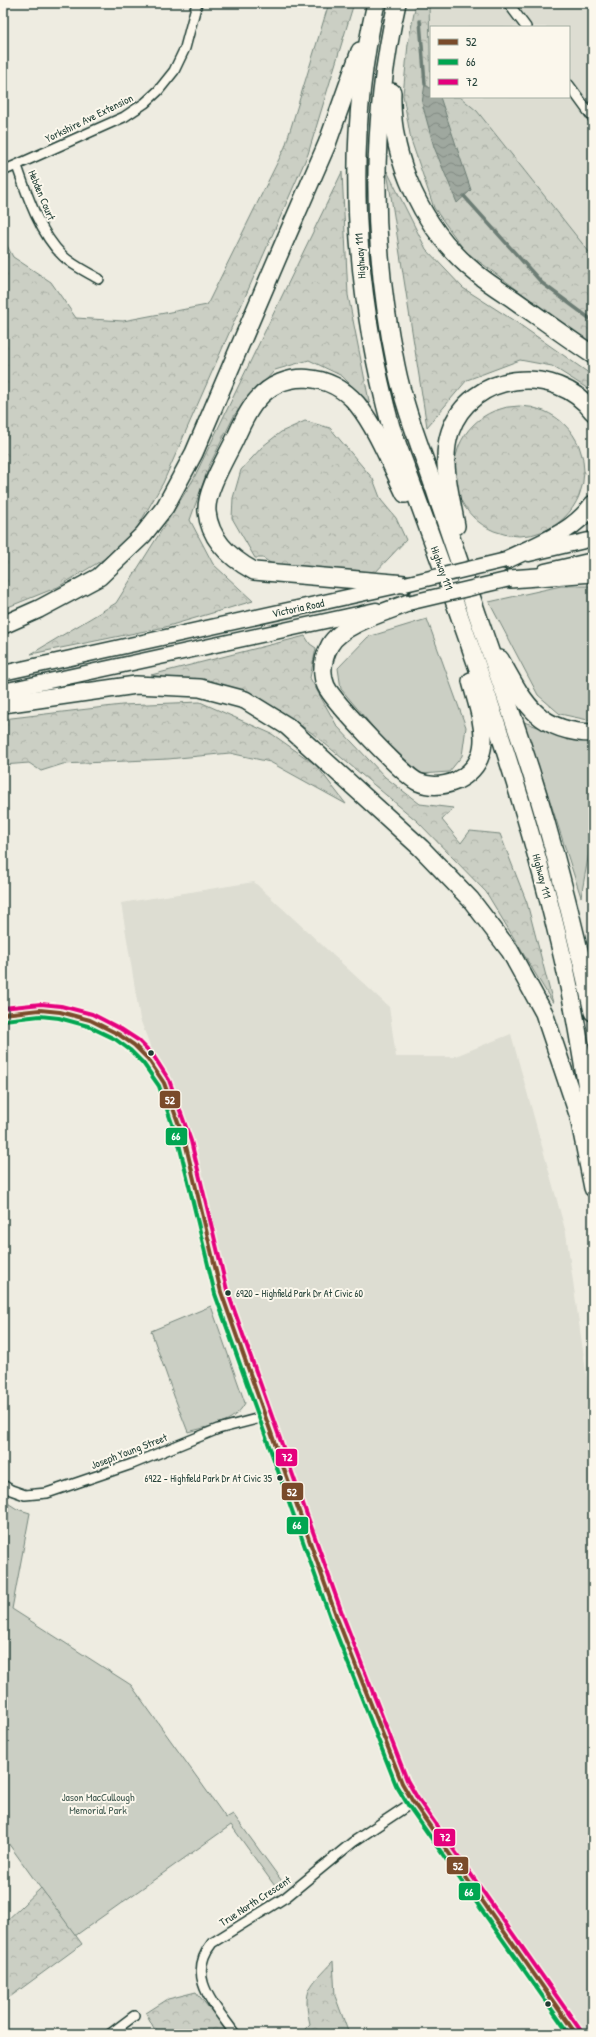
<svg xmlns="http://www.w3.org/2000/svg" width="596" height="2037" font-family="'Patrick Hand',sans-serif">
  <defs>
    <pattern id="forest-crowns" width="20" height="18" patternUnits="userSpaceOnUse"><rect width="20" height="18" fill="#cbcfc4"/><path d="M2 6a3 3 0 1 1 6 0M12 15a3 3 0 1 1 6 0" fill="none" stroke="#aeb3a9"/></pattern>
    <pattern id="water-waves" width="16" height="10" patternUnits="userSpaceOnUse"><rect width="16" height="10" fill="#9fa89f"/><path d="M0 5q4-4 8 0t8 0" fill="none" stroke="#818a82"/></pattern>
  </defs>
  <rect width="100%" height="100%" fill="#eeece1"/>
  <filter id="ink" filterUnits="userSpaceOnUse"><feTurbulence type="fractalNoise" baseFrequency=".025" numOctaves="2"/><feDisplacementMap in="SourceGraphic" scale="8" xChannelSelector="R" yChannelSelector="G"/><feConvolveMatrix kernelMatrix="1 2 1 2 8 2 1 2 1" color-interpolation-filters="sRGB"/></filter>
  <g filter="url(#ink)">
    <g fill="#ddddd2">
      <path d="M429 3H593V257L477 111 460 97H569V27H431V36Z"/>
      <path d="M254 882 389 1007 396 1057H453L511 1034 566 1233 593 1420V2034H572L407 1797 254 1387 176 1115 140 1019 121 903Z"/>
    </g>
    <g fill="#cbcfc4" stroke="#75867c">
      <path d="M561 586H593V719L588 720 560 714 538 695 489 602Z"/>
      <path d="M427 619 466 727 462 756 449 772 422 774 402 762 341 689 338 668 368 637Z"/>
      <path d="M524 722 579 742 593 741V830L581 897 542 776 533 754Z"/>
      <path d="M211 1306 245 1403C234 1424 209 1426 188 1432L174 1396 151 1331Z"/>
      <path d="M3 1500 17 1509 30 1513 12 1609 131 1685 226 1818 233 1814 284 1884 277 1889 231 1825 75 1936 3 1836Z"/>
    </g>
    <g fill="url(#forest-crowns)" stroke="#75867c">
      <path d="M329 3H354L308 154 163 483 137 528 104 559 58 587 3 609V238L13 257 51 282 76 318 123 321 207 305 285 147Z"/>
      <path d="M416 3H429L431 97H460L477 111 593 257V346L465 251 434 208 411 140 403 95 408 44Z"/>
      <path d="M387 171 426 249 463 288 516 322 593 376V392L552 366 520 360 467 380 427 427Z"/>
      <path d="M342 172 348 295 372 416 356 390 342 376 309 360 275 370 235 414 209 466 190 520 213 564 253 601 165 627 31 654 116 603 193 480Z"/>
      <circle cx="519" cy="471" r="65"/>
      <path d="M305 421 330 428 373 479 381 500 396 518 406 540 372 576 299 569 272 564 263 558H255L232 518 233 498 241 470 263 446 281 432Z"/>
      <path d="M305 636 310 644 316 648 310 678 337 726 385 777 420 804 453 808 442 820 461 843 470 831 500 834 527 903 553 1003 486 892 417 821 312 733 282 713 226 687 151 675Z"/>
      <path d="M200 702 272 734 316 765 346 804 270 762 230 753 168 759 63 764 41 771 29 763 3 765V719L122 705Z"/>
      <path d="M41 1888 82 1944 3 2002V1924Z"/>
      <path d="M333 1961 335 1996 349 2034H300L310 2024C302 1989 310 1986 333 1961Z"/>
      <path d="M196 1992 230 2034H157L146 2013 168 1999Z"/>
    </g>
    <path fill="url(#water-waves)" stroke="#6c7d74" d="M425 84 431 89V97H440L471 190 457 203 434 147 422 103Z"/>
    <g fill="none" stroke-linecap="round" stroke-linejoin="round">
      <g stroke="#6c7d74" stroke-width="3.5">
        <path d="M420 21 425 84"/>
        <path d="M464 196 542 283 593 321"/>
      </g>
      <g stroke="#1f3d34" stroke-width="12">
        <g id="minor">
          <path d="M508 3 526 27"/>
          <path d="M569 85 593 118"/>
          <path d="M17 166C27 195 40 234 63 256 72 265 87 272 99 279"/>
          <path d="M3 171 124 117 145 103 158 91 174 71 185 48 197 3"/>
          <path d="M3 1485 11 1490 25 1495 47 1493 132 1464 218 1429 264 1417"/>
          <path d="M110 2034 134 2016"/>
          <path d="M235 2034C215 2005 185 1977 212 1943L286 1897 353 1842 413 1802"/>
        </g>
      </g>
      <g stroke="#1f3d34" stroke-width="14">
        <path id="tertiary" d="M3 1014 40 1010 60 1012 90 1020 118 1034 134 1045 148 1059 164 1083 185 1142 221 1292 337 1618 402 1783 413 1802 520 1952 576 2034"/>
      </g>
      <g stroke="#1f3d34" stroke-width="17">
        <g id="primary">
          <path d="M529 554 593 539"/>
          <path d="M545 571 593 560"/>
          <path d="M3 673 397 586"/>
          <path d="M3 691 376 610"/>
        </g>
      </g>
      <g stroke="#1f3d34" stroke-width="20">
        <g id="motorway">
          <path d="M376 3C344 142 354 290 391 427 453 596 517 766 559 942 574 1003 583 1064 593 1125"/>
          <path d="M397 3C370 123 371 246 396 366 405 411 423 453 437 496 467 587 500 677 530 769 555 848 575 930 593 1012"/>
          <path d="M392 92C390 160 423 230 476 273 488 283 501 291 513 299 540 318 566 337 593 355"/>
          <path d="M456 526C451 496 440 462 450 432 470 372 556 362 593 412"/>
          <path d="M506 560C536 545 573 533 593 504"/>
          <path d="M510 579 593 573"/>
          <path d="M405 584 254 571C230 558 210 540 207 512 205 492 226 458 235 439 241 426 247 411 257 400 284 368 331 373 357 404 377 429 391 465 405 494"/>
          <path d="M408 603C386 612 342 624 330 645 323 658 320 672 326 686 333 701 404 776 418 782 430 787 444 786 456 781 499 760 480 716 471 681"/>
          <path d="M3 625 39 609 99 577 143 535 165 507 194 453 283 245 327 144 360 51"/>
          <path d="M500 659C524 702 537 732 593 733"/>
          <path d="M3 704 136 685 200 688 245 700 287 726 421 848 471 900 510 951 544 1013 579 1117 593 1188"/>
        </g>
      </g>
      <use href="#minor" stroke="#fbf7ec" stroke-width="9"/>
      <use href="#tertiary" stroke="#fbf7ec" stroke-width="11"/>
      <use href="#primary" stroke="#fbf7ec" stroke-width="14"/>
      <use href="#motorway" stroke="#fbf7ec" stroke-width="17"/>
      <g stroke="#1f3d34" stroke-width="17" stroke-linecap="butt">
        <g id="primary-bridge">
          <path d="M405 584 506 560"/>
          <path d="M408 603 510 579"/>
        </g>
      </g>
      <use href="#primary-bridge" stroke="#fbf7ec" stroke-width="14"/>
      <g stroke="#fbf7ec" stroke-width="7">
        <path id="bus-1" d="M3 1014 40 1010 60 1012 90 1020 118 1034 134 1045 148 1059 164 1083 185 1142 221 1292 337 1618 402 1783 413 1802 576 2034"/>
      </g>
      <g stroke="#fbf7ec" stroke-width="7">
        <path id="bus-2" d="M4 1020 40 1016 59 1018 88 1026 115 1039 130 1050 143 1063 159 1086 179 1144 215 1294 331 1620 396 1785 408 1805 569 2034"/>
      </g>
      <g stroke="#fbf7ec" stroke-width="7">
        <path id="bus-3" d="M3 1008 41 1004 61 1006 92 1014 121 1029 138 1040 153 1055 169 1080 191 1141 227 1290 343 1616 407 1780 418 1799 581 2031"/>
      </g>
      <use href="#bus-1" stroke="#7a4b2a" stroke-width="4"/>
      <use href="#bus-2" stroke="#00a651" stroke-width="4"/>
      <use href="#bus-3" stroke="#e5007d" stroke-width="4"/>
    </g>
  </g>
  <g fill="#1f3d34" stroke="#fbf7ec" stroke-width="1.5">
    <circle cx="151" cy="1053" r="3.5"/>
    <circle cx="228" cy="1293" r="3.5"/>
    <circle cx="280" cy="1478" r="3.5"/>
    <circle cx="548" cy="2004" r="3.5"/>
  </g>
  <g text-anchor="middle" stroke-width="4" stroke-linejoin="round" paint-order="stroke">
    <g font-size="10" fill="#1f3d34" stroke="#fbf7ec" text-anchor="start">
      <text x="236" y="1297">6920 - Highfield Park Dr At Civic 60</text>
      <text x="272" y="1482" text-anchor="end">6922 - Highfield Park Dr At Civic 35</text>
    </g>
    <g font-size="11" fill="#1f3d34" stroke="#fbf7ec">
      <text transform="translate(89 118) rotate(-26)" y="4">Yorkshire Ave Extension</text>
      <text transform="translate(42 195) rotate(67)" y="4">Hebden Court</text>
      <text transform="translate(360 256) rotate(-94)" y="4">Highway 111</text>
      <text transform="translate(442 568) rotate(70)" y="4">Highway 111</text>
      <text transform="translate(298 608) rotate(-12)" y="4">Victoria Road</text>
      <text transform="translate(542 876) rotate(75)" y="4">Highway 111</text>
      <text transform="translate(129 1451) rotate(-21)" y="4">Joseph Young Street</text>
      <text transform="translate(255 1901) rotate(-33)" y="4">True North Crescent</text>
    </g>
    <g font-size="11" fill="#415a51" stroke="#fbf7ec">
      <text x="98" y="1801">Jason MacCullough<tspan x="98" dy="13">Memorial Park</tspan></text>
    </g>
  </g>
  <g stroke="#fbf7ec" stroke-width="1.5">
    <rect x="159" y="1090" width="22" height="19" rx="4" fill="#7a4b2a"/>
    <rect x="165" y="1127" width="23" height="19" rx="4" fill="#00a651"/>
    <rect x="275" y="1448" width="23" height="19" rx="4" fill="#e5007d"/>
    <rect x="281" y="1482" width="23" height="19" rx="4" fill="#7a4b2a"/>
    <rect x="286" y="1516" width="23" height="19" rx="4" fill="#00a651"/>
    <rect x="433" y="1828" width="23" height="19" rx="4" fill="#e5007d"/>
    <rect x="446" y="1856" width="23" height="19" rx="4" fill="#7a4b2a"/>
    <rect x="458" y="1882" width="23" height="19" rx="4" fill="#00a651"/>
  </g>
  <g font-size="11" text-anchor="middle" font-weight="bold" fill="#fff">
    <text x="170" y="1104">52</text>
    <text x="176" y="1140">66</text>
    <text x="287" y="1461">72</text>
    <text x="292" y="1496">52</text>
    <text x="297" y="1529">66</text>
    <text x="445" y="1841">72</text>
    <text x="458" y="1870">52</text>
    <text x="469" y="1896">66</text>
  </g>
  <rect width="596" height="2037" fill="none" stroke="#fbf7ec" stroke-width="16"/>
  <rect x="8" y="8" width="580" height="2021" fill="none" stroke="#1f3d34" stroke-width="1.5" filter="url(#ink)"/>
  <rect x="430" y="26" width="140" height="72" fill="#fbf7ec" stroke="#a3ada2"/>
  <rect x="438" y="39" width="20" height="6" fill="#7a4b2a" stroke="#a3ada2"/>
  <text x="466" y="46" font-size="12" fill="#1f3d34">52</text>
  <rect x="438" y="59" width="20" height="6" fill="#00a651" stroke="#a3ada2"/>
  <text x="466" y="66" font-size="12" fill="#1f3d34">66</text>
  <rect x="438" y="79" width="20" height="6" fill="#e5007d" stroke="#a3ada2"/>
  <text x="466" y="86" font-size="12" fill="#1f3d34">72</text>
</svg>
